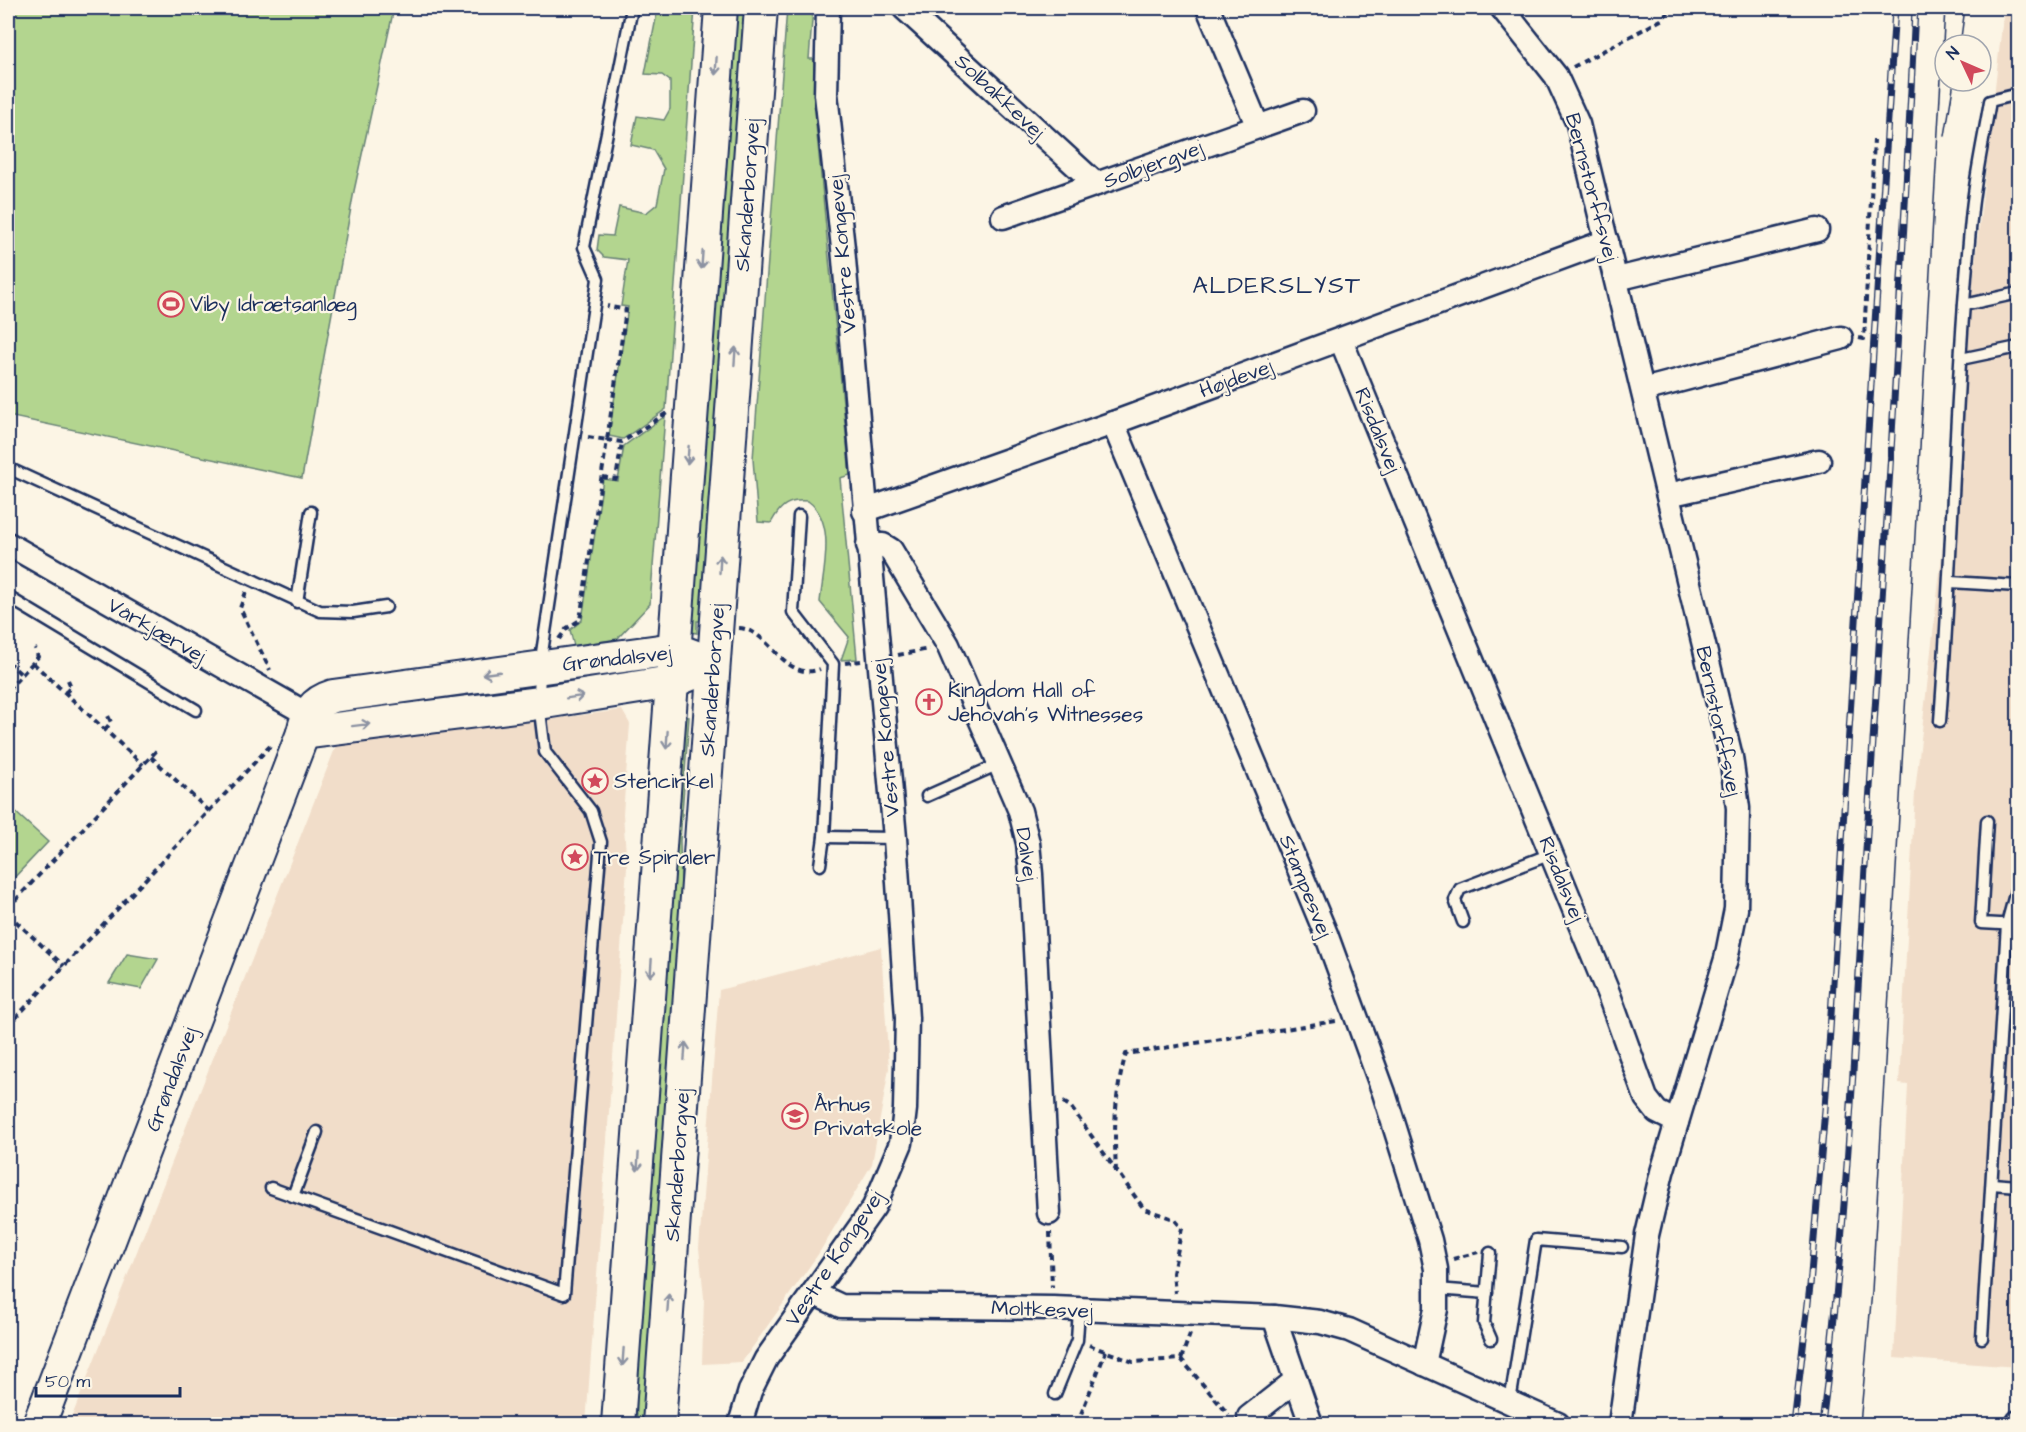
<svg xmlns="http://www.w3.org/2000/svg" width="2026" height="1432" font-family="'Architects Daughter',sans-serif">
  <rect width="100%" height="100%" fill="#fcf5e5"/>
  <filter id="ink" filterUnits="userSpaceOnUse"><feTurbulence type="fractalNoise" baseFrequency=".0167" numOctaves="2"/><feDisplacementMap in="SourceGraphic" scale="12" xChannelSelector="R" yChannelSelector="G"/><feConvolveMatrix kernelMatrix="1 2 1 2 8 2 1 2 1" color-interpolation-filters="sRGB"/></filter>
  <g filter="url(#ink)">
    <g fill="#f1ddc9">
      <path d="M2004 8H2018V1367L1894 1358 1908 1085 1899 1084 1915 792Z"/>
      <path d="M622 710 630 724 623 814 627 867 586 1424H69L336 746Z"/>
      <path d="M881 947 889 1068 872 1164 819 1253 742 1362 702 1364 704 1298 699 1248 719 990Z"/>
    </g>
    <g fill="#b3d58f" stroke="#678276" stroke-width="1.5">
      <path d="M8 8H394L354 191 302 478 8 416Z"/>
      <path d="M658 8H695L666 409 623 439 609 436 628 307 621 306 628 260 604 257 597 250 599 235 613 236 619 207 646 213 657 204 664 169 653 150 631 145 637 116 664 120 670 109V81L662 75 645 74Z"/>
      <path d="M733 8H748L705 621H697V633L691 632Z"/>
      <path d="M787 8H813L809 59H814L816 124 850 475 840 478 857 659 841 660 849 637 820 602C823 571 837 522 808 501 788 499 780 506 771 523L758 522 753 459Z"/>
      <path d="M665 416 650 604 617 639 574 646 570 630 582 620 603 479 618 481 624 446Z"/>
      <path d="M681 716 689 717 680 841 682 931 647 1424H637L636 1350Z"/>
      <path d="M12 809 48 842 8 884V814Z"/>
      <path d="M127 954 158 959 141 989 109 983Z"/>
    </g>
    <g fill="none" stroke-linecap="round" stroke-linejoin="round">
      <g stroke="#1b2f5e" stroke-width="15">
        <g id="lane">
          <path d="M1964 305 2018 293"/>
          <path d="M1961 359 2018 347"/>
          <path d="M8 468 320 611 353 612 386 607"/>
          <path d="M799 516 793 612 833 664 824 837 820 865"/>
          <path d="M1950 582 2018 586"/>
          <path d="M8 597 196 710"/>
          <path d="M297 602 311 512"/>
          <path d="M1940 721C1953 551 1955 379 1972 209 1976 173 1984 137 1990 101L2018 94"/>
          <path d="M927 796 999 764"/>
          <path d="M1987 821 1981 923 2018 925"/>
          <path d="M824 837 895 838"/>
          <path d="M1463 922 1455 900 1460 889 1551 854"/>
          <path d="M1992 1184 2018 1186"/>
          <path d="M271 1188 564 1294 601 842 591 811 545 752 539 703 540 666 598 279 584 247 632 8"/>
          <path d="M293 1196 317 1132"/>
          <path d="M1490 1253 1484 1323 1491 1339"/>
          <path d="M1437 1289 1487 1293"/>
          <path d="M1982 1338 2007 924 2018 883"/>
          <path d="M1055 1394 1077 1340 1079 1310"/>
          <path d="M1510 1402 1536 1240 1622 1247"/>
        </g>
      </g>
      <g stroke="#1b2f5e" stroke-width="27">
        <g id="street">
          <path d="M904 8 1096 184"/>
          <path d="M1208 8 1258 127"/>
          <path d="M1502 8 1556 76 1578 124 1731 757 1738 808 1736 909 1726 959 1662 1172 1647 1235 1620 1424"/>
          <path d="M1003 217 1303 111"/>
          <path d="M1617 279 1817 230"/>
          <path d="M1341 340 1609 995 1646 1098 1657 1112 1677 1122"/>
          <path d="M1643 390 1841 338"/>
          <path d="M1113 423 1326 934 1384 1093 1430 1240 1436 1269V1309L1424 1364"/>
          <path d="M1668 495 1819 461"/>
          <path d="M864 511 1113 423 1607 241"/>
          <path d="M8 544 307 714"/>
          <path d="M868 545H883L891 550 948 645 1020 811 1028 843 1031 874 1049 1213"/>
          <path d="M813 1293 841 1306 1053 1308 1274 1317 1320 1322 1349 1330 1558 1424"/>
          <path d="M1274 1317 1311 1424"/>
          <path d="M1249 1417 1296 1380"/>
          <path d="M740 1424 750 1391 766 1359 874 1207 901 1143 905 1109 907 1018 895 838 843 248 826 94 828 8"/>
          <path d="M2017 1424 2018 1422"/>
        </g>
      </g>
      <g stroke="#1b2f5e" stroke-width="36">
        <g id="secondary">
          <path d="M303 733 539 703 671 682 691 674"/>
          <path d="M39 1424 303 733C307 713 313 702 333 696L674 649 693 656"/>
          <path d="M618 1424 721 8"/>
          <path d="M659 1424 761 8"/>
        </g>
      </g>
      <g stroke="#1b2f5e" stroke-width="4" stroke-dasharray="6 4.5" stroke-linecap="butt">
        <path d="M1573 67 1661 20 1672 8"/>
        <path d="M1859 338 1864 339 1874 140"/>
        <path d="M588 437 607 440 626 310 607 306"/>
        <path d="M602 477 616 479 622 442"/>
        <path d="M246 592 240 608 270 670"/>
        <path d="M739 628C771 630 784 683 820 669"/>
        <path d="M559 639 567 628 580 620 607 440 622 442 667 413"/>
        <path d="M898 655 929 649"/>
        <path d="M8 662 22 675"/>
        <path d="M33 663 143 765"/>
        <path d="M845 663 861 661"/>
        <path d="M8 690 38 657 35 648"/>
        <path d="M65 693 71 687 68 680"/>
        <path d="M105 730 111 722 108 716"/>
        <path d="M151 757 209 811"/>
        <path d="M8 908 159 748"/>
        <path d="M8 914 64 966"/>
        <path d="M8 1026 270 746"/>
        <path d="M1063 1102 1070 1106 1144 1209 1174 1219 1182 1228 1173 1273 1175 1293"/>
        <path d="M1116 1172C1114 1130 1114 1094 1126 1054L1336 1021"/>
        <path d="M1050 1232 1052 1287"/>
        <path d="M1453 1259 1478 1252"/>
        <path d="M1089 1345 1133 1362 1181 1359 1229 1415"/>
        <path d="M1181 1359 1190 1334"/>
        <path d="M1077 1424 1106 1351"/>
      </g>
      <use href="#lane" stroke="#fcf5e5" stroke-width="10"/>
      <use href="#street" stroke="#fcf5e5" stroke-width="22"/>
      <use href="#secondary" stroke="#fcf5e5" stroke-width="32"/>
      <g stroke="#1b2f5e" stroke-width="1.5">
        <path d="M1960 45 1965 8"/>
        <path d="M1945 136 1954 81"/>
        <path d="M1860 1424 1872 1291 1945 8"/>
      </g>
      <g stroke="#1b2f5e" stroke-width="7">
        <g id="rail">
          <path d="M1794 1424 1810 1286 1825 1109 1895 8"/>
          <path d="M1822 1424C1847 1229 1855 1031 1867 834 1885 559 1902 283 1915 8"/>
        </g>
      </g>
      <use href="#rail" stroke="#fcf5e5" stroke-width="4.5" stroke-dasharray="14" stroke-linecap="butt"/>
    </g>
    <defs><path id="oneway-shaft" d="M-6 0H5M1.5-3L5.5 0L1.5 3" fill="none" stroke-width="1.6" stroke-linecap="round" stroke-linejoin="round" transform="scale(1.5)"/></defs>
    <g stroke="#8c92a2">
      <use href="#oneway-shaft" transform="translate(716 66) rotate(94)"/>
      <use href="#oneway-shaft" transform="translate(702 260) rotate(94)"/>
      <use href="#oneway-shaft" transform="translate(735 356) rotate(-86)"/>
      <use href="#oneway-shaft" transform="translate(688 455) rotate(94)"/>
      <use href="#oneway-shaft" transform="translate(720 564) rotate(-87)"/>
      <use href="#oneway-shaft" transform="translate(491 673) rotate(172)"/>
      <use href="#oneway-shaft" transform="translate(575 697) rotate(-9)"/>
      <use href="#oneway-shaft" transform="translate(361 725) rotate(-7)"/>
      <use href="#oneway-shaft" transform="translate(667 740) rotate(94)"/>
      <use href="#oneway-shaft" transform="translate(651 968) rotate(94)"/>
      <use href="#oneway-shaft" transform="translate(685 1051) rotate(-86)"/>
      <use href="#oneway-shaft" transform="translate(638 1162) rotate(94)"/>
      <use href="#oneway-shaft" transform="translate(668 1303) rotate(-86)"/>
      <use href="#oneway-shaft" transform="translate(623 1357) rotate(94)"/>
    </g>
  </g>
  <defs>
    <g id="stadium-ring" transform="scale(1.35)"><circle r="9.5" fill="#fcf5e5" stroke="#d1495b" stroke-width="1.5"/><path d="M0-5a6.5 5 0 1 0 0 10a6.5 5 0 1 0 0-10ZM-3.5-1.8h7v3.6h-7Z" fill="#d1495b"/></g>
    <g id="church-ring" transform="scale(1.35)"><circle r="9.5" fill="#fcf5e5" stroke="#d1495b" stroke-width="1.5"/><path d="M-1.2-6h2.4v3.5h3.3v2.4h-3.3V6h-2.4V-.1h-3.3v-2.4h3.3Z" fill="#d1495b"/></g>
    <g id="sight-ring" transform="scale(1.35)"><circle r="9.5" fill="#fcf5e5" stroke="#d1495b" stroke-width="1.5"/><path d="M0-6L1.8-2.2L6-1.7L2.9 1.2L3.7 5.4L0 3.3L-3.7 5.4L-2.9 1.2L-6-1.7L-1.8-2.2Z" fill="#d1495b"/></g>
    <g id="school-ring" transform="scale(1.35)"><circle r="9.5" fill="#fcf5e5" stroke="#d1495b" stroke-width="1.5"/><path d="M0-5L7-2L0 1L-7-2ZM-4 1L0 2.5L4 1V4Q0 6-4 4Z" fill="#d1495b"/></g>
  </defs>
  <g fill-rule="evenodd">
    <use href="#stadium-ring" x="171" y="304"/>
    <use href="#church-ring" x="929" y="702"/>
    <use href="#sight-ring" x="595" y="781"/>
    <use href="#sight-ring" x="575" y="857"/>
    <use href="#school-ring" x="795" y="1116"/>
  </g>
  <g text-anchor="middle" stroke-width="4.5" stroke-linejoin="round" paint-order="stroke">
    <g font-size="21" fill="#1b2f5e" stroke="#fcf5e5">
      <text transform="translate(1000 96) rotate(43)" y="7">Solbakkevej</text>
      <text transform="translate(1153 164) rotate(-20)" y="7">Solbjergvej</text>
      <text transform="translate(1592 187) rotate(75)" y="7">Bernstorffsvej</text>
      <text transform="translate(747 195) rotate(-86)" y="7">Skanderborgvej</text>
      <text transform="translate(842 254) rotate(-95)" y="7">Vestre Kongevej</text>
      <text transform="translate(1236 378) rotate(-20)" y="7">Højdevej</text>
      <text transform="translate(1378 430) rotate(68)" y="7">Risdalsvej</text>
      <text transform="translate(157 630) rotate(30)" y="7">Vårkjærvej</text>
      <text transform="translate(617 658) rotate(-6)" y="7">Grøndalsvej</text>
      <text transform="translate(712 680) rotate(-86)" y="7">Skanderborgvej</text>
      <text transform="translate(1719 721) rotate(78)" y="7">Bernstorffsvej</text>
      <text transform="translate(885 738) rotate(-95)" y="7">Vestre Kongevej</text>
      <text transform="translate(1027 854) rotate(82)" y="7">Dalvej</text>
      <text transform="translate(1562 879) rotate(68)" y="7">Risdalsvej</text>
      <text transform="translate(1306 886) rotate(68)" y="7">Stampesvej</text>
      <text transform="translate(171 1079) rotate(-69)" y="7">Grøndalsvej</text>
      <text transform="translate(677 1165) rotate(-86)" y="7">Skanderborgvej</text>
      <text transform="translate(834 1258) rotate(-56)" y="7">Vestre Kongevej</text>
      <text transform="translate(1042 1309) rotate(2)" y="7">Moltkesvej</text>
    </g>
    <g font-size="21" fill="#1b2f5e" stroke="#fcf5e5" text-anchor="start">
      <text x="190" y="311">Viby Idrætsanlæg</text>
      <text x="948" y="697">Kingdom Hall of<tspan x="948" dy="24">Jehovah's Witnesses</tspan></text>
      <text x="614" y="788">Stencirkel</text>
      <text x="594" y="864">Tre Spiraler</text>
      <text x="814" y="1111">Århus<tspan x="814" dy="24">Privatskole</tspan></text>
    </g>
    <g font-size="24" letter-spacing="1.5" fill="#1b2f5e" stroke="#fcf5e5">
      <text x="1277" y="293">ALDERSLYST</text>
    </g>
  </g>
  <rect width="2026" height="1432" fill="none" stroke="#fcf5e5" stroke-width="30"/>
  <rect x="15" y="15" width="1996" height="1402" fill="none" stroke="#1b2f5e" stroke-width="2" filter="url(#ink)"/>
  <g transform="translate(1963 63) rotate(314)"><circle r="28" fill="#fcf5e5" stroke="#a2a6af" stroke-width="1.5"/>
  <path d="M0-4.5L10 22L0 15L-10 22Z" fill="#d1495b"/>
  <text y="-9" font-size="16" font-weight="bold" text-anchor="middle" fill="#1b2f5e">N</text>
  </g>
  <path d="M36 1387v9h144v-9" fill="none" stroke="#1b2f5e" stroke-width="3"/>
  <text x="45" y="1387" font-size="18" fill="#1b2f5e" stroke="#fcf5e5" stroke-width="4.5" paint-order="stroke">50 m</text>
</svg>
